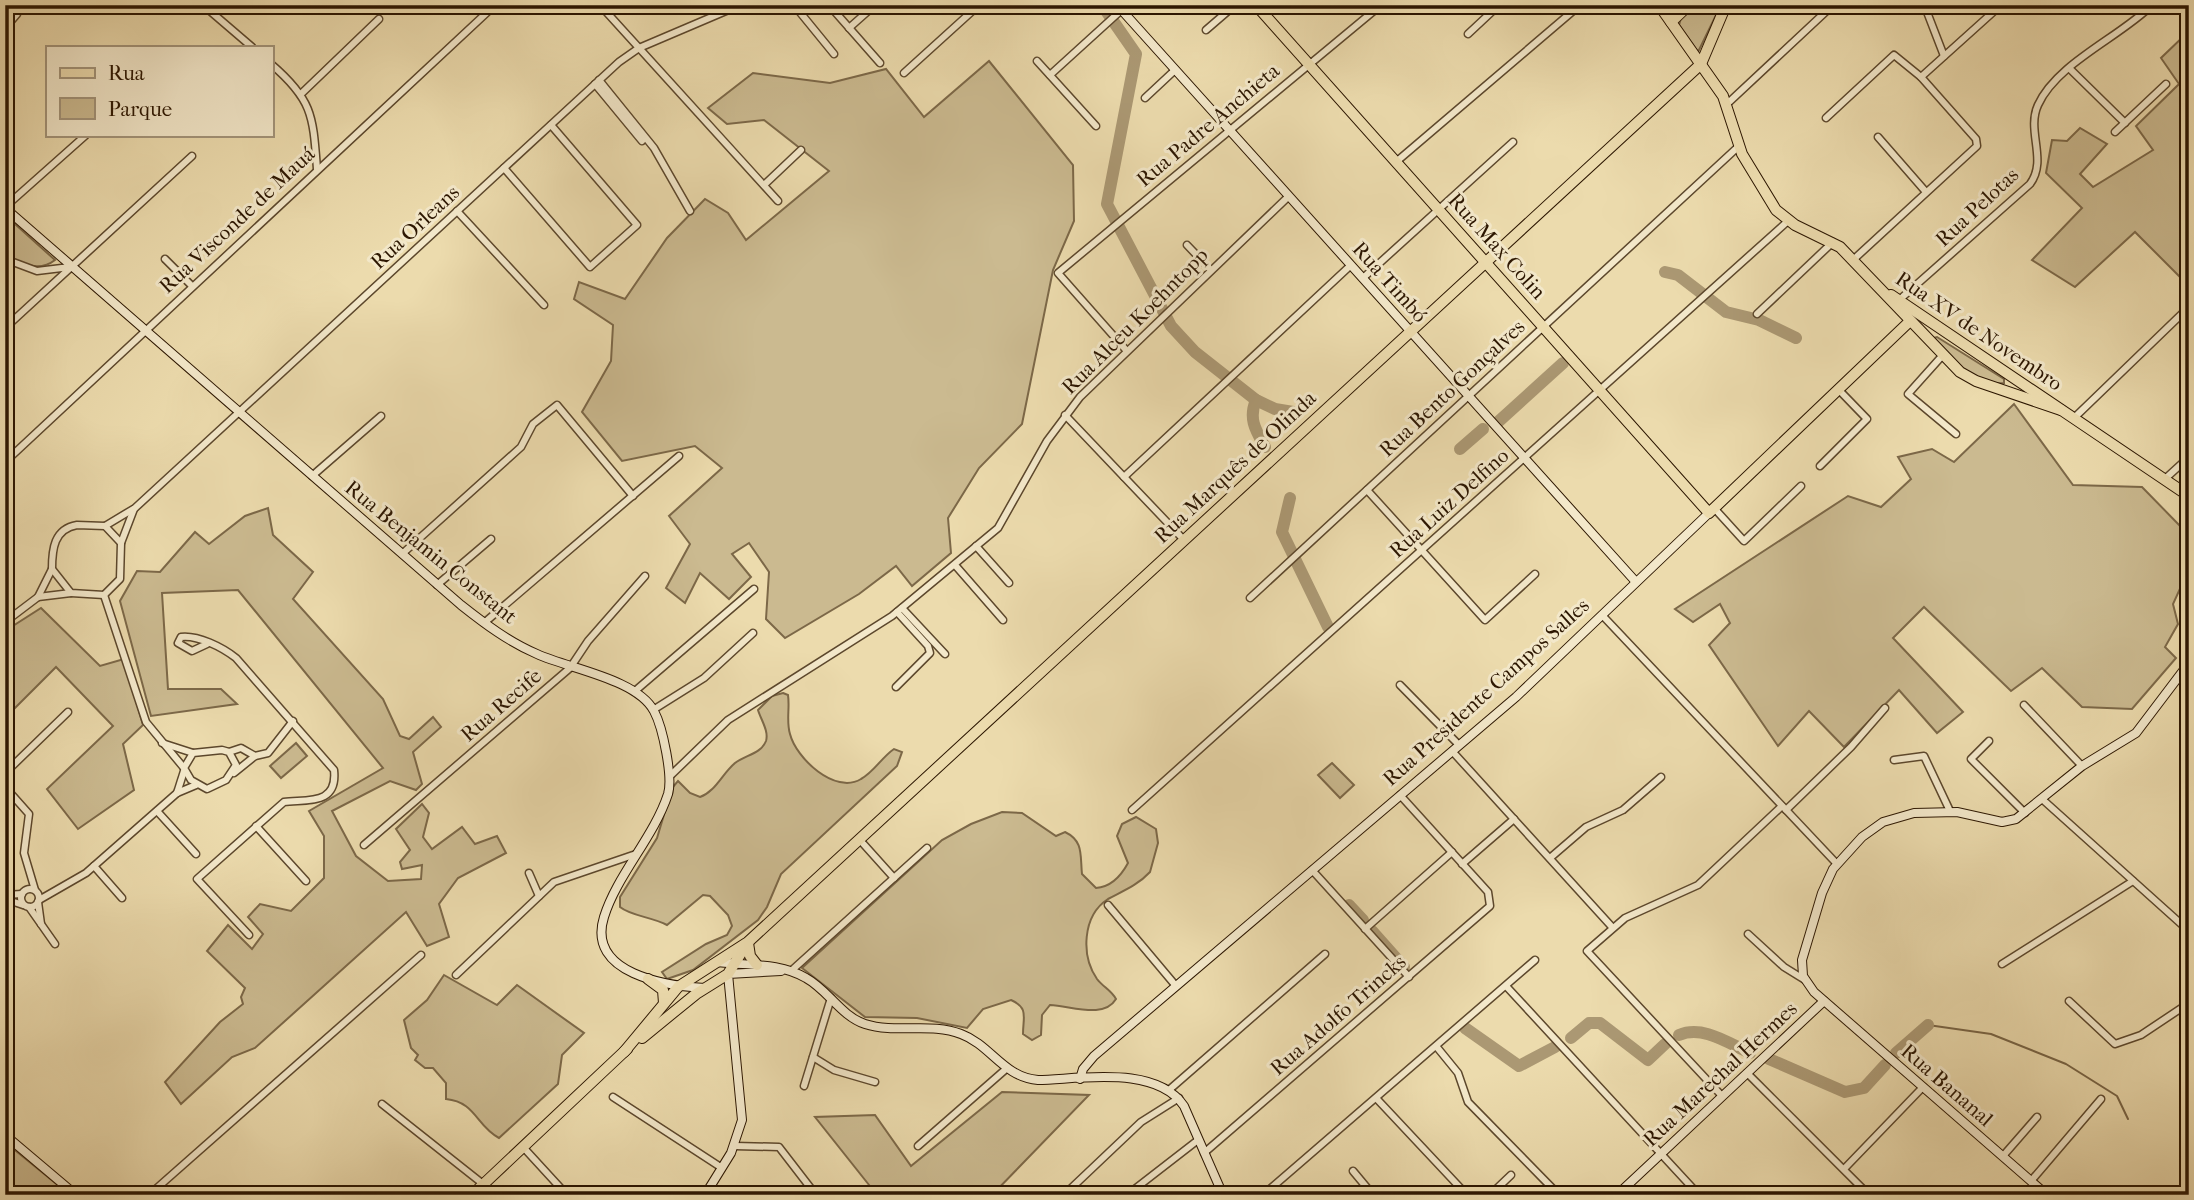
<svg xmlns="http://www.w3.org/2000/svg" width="2194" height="1200" font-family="'IM FELL French Canon',serif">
  <rect width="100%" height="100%" fill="#ecdbad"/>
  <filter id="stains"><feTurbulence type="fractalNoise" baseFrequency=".00286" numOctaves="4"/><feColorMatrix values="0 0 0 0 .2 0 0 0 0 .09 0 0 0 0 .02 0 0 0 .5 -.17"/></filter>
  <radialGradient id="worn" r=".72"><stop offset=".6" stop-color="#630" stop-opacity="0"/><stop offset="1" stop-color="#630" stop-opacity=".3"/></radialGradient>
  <g fill="#cbba90" stroke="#7c6848" stroke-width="2">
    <path d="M1695 5H1721L1698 52 1679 25 1681 18Z"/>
    <path d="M2189 31V286L2135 232 2075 287 2032 260 2082 208 2046 173 2052 140 2067 141 2080 128 2107 144 2080 174 2093 187 2153 150 2136 126 2179 84 2161 58Z"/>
    <path d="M989 61 1073 165 1074 221 1053 270 1022 424 979 468 948 518 951 553 912 586 896 566 859 594 785 638 766 619 769 572 749 543 732 554 751 577 729 599 700 573 685 603 666 588 690 544 669 516 722 468 695 446 622 461 582 412 611 361 613 325 574 299 579 282 625 299 667 238 705 199 728 213 746 240 829 171 764 120 727 124 708 108 753 73 830 83 886 69 924 117Z"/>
    <path d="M5 215 55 260C40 272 19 265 5 253Z"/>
    <path d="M1937 337 2004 379V383C1973 387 1952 358 1933 338Z"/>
    <path d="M2014 404 2073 485 2142 487 2184 530 2189 569 2173 604 2178 624 2165 647 2176 658 2132 709 2082 707 2042 668 2011 691 1924 607 1893 638 1963 712 1937 733 1899 690 1844 747 1809 711 1778 746 1709 645 1730 623 1720 604 1693 622 1675 609 1848 496 1881 507 1911 479 1898 457 1932 449 1954 462Z"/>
    <path d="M268 508 273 535 313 572 293 599 383 699 400 736 409 739 433 717 441 727 413 752 422 784 416 790 390 781 332 811 356 856 388 881 421 879 422 865 402 869 400 862 410 850 396 829 422 804 429 813 423 837 432 849 462 827 475 844 497 836 506 853 458 878 439 904 449 937 427 946 406 912 255 1048 232 1057 181 1104 165 1082 220 1022 243 1004 241 997 245 988 207 951 228 925 252 949 263 934 248 917 260 904 291 911 324 878V836L309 811 383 768 238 590 162 593 168 689H221L237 704 151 716 120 601 137 571 160 572 195 532 209 544 245 516Z"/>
    <path d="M41 608 100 666 124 659 143 725 123 744 134 790 78 829 47 789 113 726 56 667 15 708 5 696V631Z"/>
    <path d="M783 693 788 695C790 708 786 721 790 734 796 758 835 795 861 779 874 772 882 757 894 749L902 752 897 766 781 874 767 907 758 920 693 970 667 979 662 972 706 944 727 935 732 926 728 915 710 896 703 895 667 925C652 917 631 916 620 907V897L657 838 672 788 678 781 690 793 700 797C715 792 722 774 735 763 745 755 761 754 766 741 769 731 761 720 758 710L772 696Z"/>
    <path d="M296 743 307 756 281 778 270 766Z"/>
    <path d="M1332 763 1354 785 1340 798 1318 775Z"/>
    <path d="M1002 812 1022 813 1056 836 1065 832C1084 841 1080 856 1082 874L1096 888C1110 887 1121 876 1128 863L1117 836 1122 824 1136 817 1156 829 1158 843 1150 872C1138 885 1123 891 1108 899 1082 916 1081 956 1097 979 1103 987 1111 990 1116 999 1104 1019 1072 1006 1050 1005L1042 1015 1041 1035 1032 1040 1023 1034C1023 1017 1029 1008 1011 1000L983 1009 967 1028 917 1018 865 1017 802 968 942 840 971 824Z"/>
    <path d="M444 975 497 1005 517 985 584 1033 562 1055 558 1084 499 1138C476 1126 476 1102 446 1099V1083L433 1068H425L415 1060 418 1055 411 1048 404 1020 427 1000Z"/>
    <path d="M1002 1092 1089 1095 992 1195H870L873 1190 815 1117 875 1115 911 1166Z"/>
    <path d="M5 1142 70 1195H5Z"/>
  </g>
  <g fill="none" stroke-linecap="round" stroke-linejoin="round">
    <path stroke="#786445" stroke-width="2" d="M1928 1025 1991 1034 2066 1064 2117 1096 2128 1119"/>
    <g stroke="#ab9873" stroke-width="12">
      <path d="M1102 5 1136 54 1107 204 1171 326 1195 352 1256 400 1275 409 1293 412"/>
      <path d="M1665 272 1678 275 1726 312 1759 320 1796 338"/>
      <path d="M1256 400C1248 419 1256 431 1265 447"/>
      <path d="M1498 422 1563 363"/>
      <path d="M1460 449 1483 429"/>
      <path d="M1290 498 1282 532 1328 627"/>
      <path d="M1349 905 1363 920"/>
      <path d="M1372 931 1404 967"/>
      <path d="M1465 1028 1519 1066 1555 1047"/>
      <path d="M1679 1035C1703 1025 1728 1043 1750 1053"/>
      <path d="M1571 1038 1589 1023H1600L1648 1060 1665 1044"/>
      <path d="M1896 1053 1928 1025"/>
      <path d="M1769 1059 1845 1092 1864 1088 1885 1065"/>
    </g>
    <g stroke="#5c472c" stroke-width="9">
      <g id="street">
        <path d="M203 5 252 47"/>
        <path d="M600 5 778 201"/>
        <path d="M794 5 834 54"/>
        <path d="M829 5 880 63"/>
        <path d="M1927 12 1944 56"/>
        <path d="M5 28 17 14"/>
        <path d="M849 28 875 5"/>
        <path d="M1206 30 1235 5"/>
        <path d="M1468 34 1499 5"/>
        <path d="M1037 61 1096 126"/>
        <path d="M271 64C313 100 313 116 317 169"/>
        <path d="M2070 69 2125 123"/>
        <path d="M904 73 979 5"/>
        <path d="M1050 75 1127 5"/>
        <path d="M599 80 654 148 690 211"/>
        <path d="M595 84 642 141"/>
        <path d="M302 93 379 19"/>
        <path d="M1145 98 1175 70"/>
        <path d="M1727 104 1833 5"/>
        <path d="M1826 118 1894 55 1921 77"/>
        <path d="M2115 132 2166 84"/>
        <path d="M1878 137 1926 192"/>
        <path d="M1396 162 1580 5"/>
        <path d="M504 168 590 267 637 225 551 125"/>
        <path d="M764 185 801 150"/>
        <path d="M5 207 86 135"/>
        <path d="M457 211 544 305"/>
        <path d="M1187 245 1211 270"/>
        <path d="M5 259 37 271 70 267"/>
        <path d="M165 259 192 286"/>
        <path d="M1853 260 1977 146 1976 139 1921 77 2001 5"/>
        <path d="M1363 278 1513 142"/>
        <path d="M1898 301 2030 184C2048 160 2026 131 2038 105 2057 63 2120 37 2152 5"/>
        <path d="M1757 314 1833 242"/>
        <path d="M5 328 192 156"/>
        <path d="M1126 350 1058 273 1381 5"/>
        <path d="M1942 356 1908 394 1956 434"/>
        <path d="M1065 415 1184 540"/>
        <path d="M2074 418 2189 307"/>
        <path d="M5 462 495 5"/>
        <path d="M1820 466 1867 419 1838 389"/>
        <path d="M312 476 381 416"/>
        <path d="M1124 477 1351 265"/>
        <path d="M2166 478 2189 457"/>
        <path d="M1367 490 1485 620 1535 574"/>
        <path d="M1714 508 1744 541 1801 486"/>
        <path d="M77 525 105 526 121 543 120 579 104 595 71 593 52 569C52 549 54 529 77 525Z"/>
        <path d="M105 526 135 508 619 62 639 48 740 5"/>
        <path d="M121 543 134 509"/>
        <path d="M976 546 1009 583"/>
        <path d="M402 554 521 447 533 424 557 405 633 496"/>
        <path d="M955 565 1003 620"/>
        <path d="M437 585 491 539"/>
        <path d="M104 595 146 722 184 768"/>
        <path d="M38 597 71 593"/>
        <path d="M1250 598 1739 146"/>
        <path d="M902 608 945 654"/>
        <path d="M1602 615 1837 864"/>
        <path d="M5 622 38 597 52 569"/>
        <path d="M484 623 679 456"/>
        <path d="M207 644 192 651 178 643 181 637C198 635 222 647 236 658L334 770C338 806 306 799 284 802L197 879 249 935"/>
        <path d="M1400 685 1459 745"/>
        <path d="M896 687 930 653 928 646 897 612"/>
        <path d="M635 691 754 589"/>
        <path d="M2024 705 2082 766"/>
        <path d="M653 710 704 678 753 633"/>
        <path d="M1989 741 1971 759 2025 813"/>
        <path d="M162 743 193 753"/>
        <path d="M222 750 229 752 236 765 226 780 207 789 191 780 184 768 193 753Z"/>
        <path d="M1452 751 1612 927"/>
        <path d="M229 752 241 748 255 756"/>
        <path d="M1894 760 1924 756 1950 811"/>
        <path d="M5 773 68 712"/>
        <path d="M234 773 255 756 268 753 293 721"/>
        <path d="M670 776 728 720 892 616 998 528 1047 441 1080 397 1289 196"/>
        <path d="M5 787 29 814 24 853 35 890"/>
        <path d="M177 793 184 771"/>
        <path d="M2042 799 2189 931"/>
        <path d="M1132 810 1788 221"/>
        <path d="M1786 810 1851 747 1885 708"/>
        <path d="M157 811 196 854"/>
        <path d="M256 826 306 881"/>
        <path d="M859 839 894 878"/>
        <path d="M364 845 570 668 588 641 645 576"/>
        <path d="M1550 858 1586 827 1623 810 1661 777"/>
        <path d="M1462 864 1514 819"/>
        <path d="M94 866 122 898"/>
        <path d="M1312 870 1409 977"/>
        <path d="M529 873 539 896"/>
        <circle cx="30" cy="898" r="9"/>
        <path d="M5 895 22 894"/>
        <path d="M5 899 23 905"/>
        <path d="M39 900 86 873 177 793 196 785"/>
        <path d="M38 902 41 924"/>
        <path d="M1108 905 1176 986"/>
        <path d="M29 907 55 944"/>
        <path d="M1365 929 1452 852"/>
        <path d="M1748 934 1784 967 1805 980"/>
        <path d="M2002 964 2133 881"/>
        <path d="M791 971 927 848"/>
        <path d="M456 975 554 882 636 854"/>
        <path d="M1506 986 1699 1195"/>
        <path d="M2069 1001 2115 1044 2141 1035 2189 1003"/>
        <path d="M1436 1046 1458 1073 1468 1102 1559 1195"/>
        <path d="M813 1057 834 1070 875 1082"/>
        <path d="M1747 1073 1869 1195"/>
        <path d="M804 1086 831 998"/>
        <path d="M1169 1090 1325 954"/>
        <path d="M1722 1096 1587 951 1625 918 1698 885 1782 806"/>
        <path d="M613 1097 722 1168"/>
        <path d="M1376 1098 1467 1195"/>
        <path d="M382 1104 483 1184"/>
        <path d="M735 1146 779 1147 816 1195"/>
        <path d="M918 1146 1006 1069"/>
        <path d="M523 1147 567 1195"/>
        <path d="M1204 1153 1490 906 1488 892 1400 795"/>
        <path d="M2003 1156 2037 1117"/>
        <path d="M1844 1169 1923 1087"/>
        <path d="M1353 1171 1373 1195"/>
        <path d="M2031 1181 2101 1099"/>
        <path d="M149 1195 421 955"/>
        <path d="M1064 1195 1141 1122 1179 1098"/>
        <path d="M1127 1195 1198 1140"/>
        <path d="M1263 1195 1535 960"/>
        <path d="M1490 1195 1511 1175"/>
      </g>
    </g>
    <g stroke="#2c1601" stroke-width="10">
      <g id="secondary">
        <path d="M1117 5 1636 582"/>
        <path d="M5 208 461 605C485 624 509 642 537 654 570 669 637 679 654 711 663 728 673 777 668 794 654 837 617 875 604 917 586 974 667 986 705 988"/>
        <path d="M717 962C747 966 779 962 806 978 828 990 841 1016 865 1024 896 1034 931 1022 961 1034 991 1045 1003 1077 1038 1080 1082 1079 1156 1065 1184 1106L1223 1195"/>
        <path d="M1080 1079 1083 1069 1094 1056 1516 697 1709 513"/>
        <path d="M5 1135 76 1195"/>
        <path d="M705 1195 731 1153 742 1120 728 974 781 971"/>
        <path d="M1617 1195 1824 1001"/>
        <path d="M2047 1195 1814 992 1803 976 1802 960 1822 893 1833 869 1862 837 1883 822 1914 813 1957 812 2002 822 2016 819 2082 766 2136 733 2189 663"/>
      </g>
    </g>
    <g stroke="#2c1601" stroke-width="12">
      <g id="primary">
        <path d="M1256 5 1709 513 1909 322"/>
        <path d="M1659 5 1723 96 1742 154 1776 210 1795 225 1840 247 1960 372 1976 381 2061 410"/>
        <path d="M1671 22 1689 5"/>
        <path d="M1891 295 2189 496"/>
        <path d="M748 943 750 956 757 965"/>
        <path d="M648 979 663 990 664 1003"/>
        <path d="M642 1038 696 994 728 974 746 945"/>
        <path d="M624 1052 678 987 748 942 1701 64 1726 5"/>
        <path d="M472 1195 627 1049"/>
      </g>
    </g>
    <use href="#street" stroke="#f3e8ca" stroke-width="6"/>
    <use href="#secondary" stroke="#f3e8ca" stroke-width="8"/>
    <use href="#primary" stroke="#ecdbad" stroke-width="10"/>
  </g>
  <g text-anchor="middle" stroke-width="6" stroke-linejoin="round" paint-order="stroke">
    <g font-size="21" fill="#2c1601" stroke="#f3e8ca">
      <text transform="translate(1208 125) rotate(-40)" y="7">Rua Padre Anchieta</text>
      <text transform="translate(1977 207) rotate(-43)" y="7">Rua Pelotas</text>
      <text transform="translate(237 220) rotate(-43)" y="7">Rua Visconde de Mauá</text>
      <text transform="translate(415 227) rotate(-43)" y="7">Rua Orleans</text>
      <text transform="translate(1497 246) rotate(48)" y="7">Rua Max Colin</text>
      <text transform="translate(1390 282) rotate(48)" y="7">Rua Timbó</text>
      <text transform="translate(1135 321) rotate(-45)" y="7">Rua Alceu Koehntopp</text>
      <text transform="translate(1979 331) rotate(34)" y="7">Rua XV de Novembro</text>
      <text transform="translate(1452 388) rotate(-43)" y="7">Rua Bento Gonçalves</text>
      <text transform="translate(1235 467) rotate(-43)" y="7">Rua Marquês de Olinda</text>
      <text transform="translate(1449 503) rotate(-42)" y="7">Rua Luiz Delfino</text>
      <text transform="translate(431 552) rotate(39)" y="7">Rua Benjamin Constant</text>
      <text transform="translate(1486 692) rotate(-42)" y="7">Rua Presidente Campos Salles</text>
      <text transform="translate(501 705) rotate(-41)" y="7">Rua Recife</text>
      <text transform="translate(1338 1015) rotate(-41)" y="7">Rua Adolfo Trincks</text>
      <text transform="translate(1720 1074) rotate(-43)" y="7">Rua Marechal Hermes</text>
      <text transform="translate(1947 1085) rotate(41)" y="7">Rua Bananal</text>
    </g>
  </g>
  <rect width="2194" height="1200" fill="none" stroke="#ecdbad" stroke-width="28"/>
  <rect x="7" y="7" width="2180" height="1186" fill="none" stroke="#2c1601" stroke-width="3.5"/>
  <rect x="14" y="14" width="2166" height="1172" fill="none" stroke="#2c1601" stroke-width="2"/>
  <rect x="46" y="46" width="228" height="91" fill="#f3e8ca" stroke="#a3947a" stroke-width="2"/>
  <rect x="60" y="68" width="35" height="10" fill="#ecdbad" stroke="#a3947a" stroke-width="2"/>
  <text x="108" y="80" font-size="21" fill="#2c1601">Rua</text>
  <rect x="60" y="98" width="35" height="21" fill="#cbba90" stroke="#a3947a" stroke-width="2"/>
  <text x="108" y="116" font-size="21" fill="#2c1601">Parque</text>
  <rect width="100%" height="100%" filter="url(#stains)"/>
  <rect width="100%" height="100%" fill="url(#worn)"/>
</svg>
